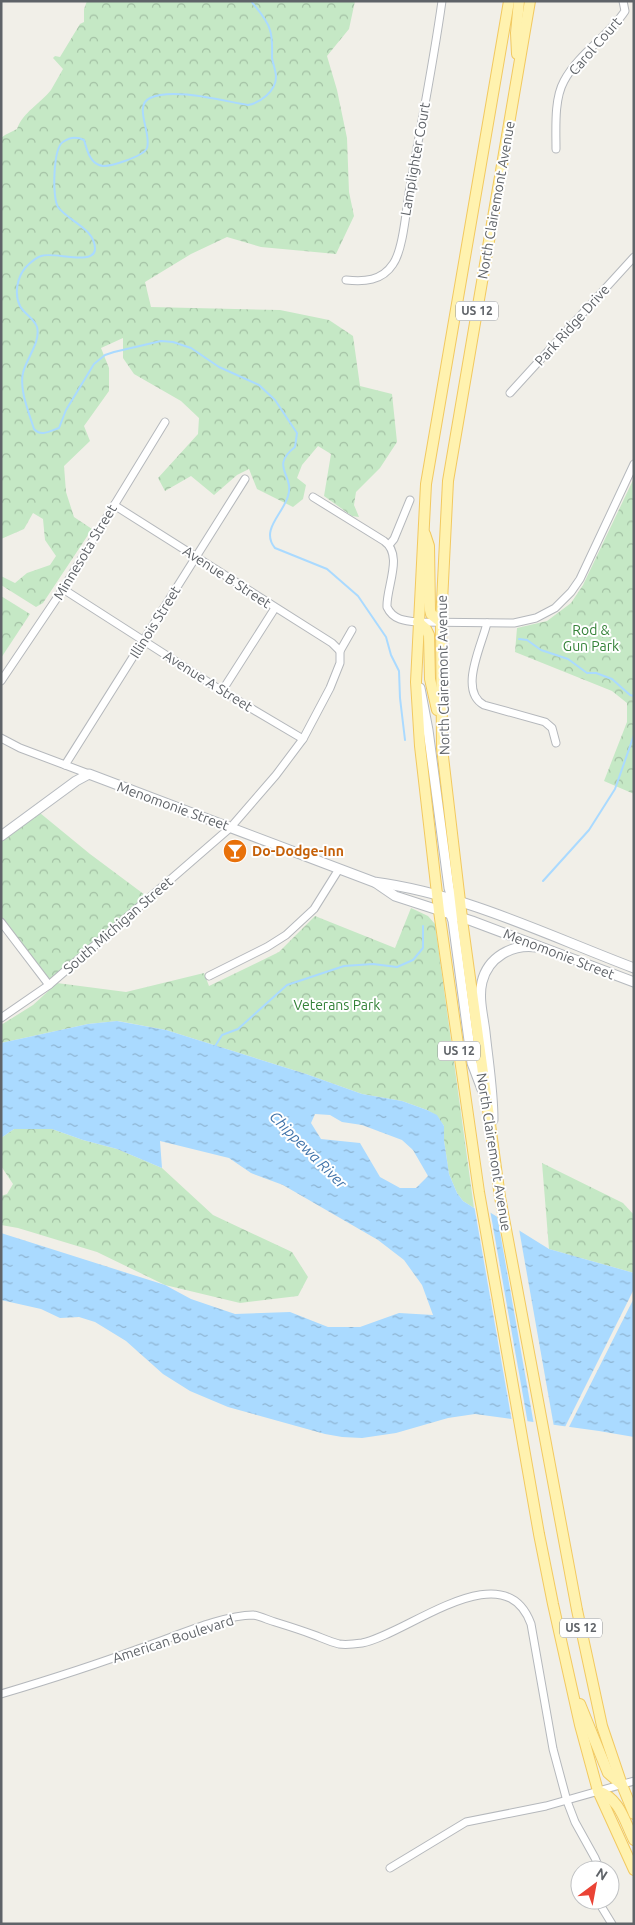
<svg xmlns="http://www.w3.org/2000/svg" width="635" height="1925" font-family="Ubuntu,sans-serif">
  <defs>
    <pattern id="forest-crowns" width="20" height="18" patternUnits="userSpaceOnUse" patternTransform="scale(1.25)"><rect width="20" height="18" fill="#c5e8c5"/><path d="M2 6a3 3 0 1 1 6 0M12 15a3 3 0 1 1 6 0" fill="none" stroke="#a3c0a4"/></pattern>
    <pattern id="water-ripples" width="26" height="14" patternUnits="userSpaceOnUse" patternTransform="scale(1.25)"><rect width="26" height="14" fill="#aadaff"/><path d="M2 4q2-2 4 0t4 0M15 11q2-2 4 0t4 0" fill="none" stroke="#8eb4d2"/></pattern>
  </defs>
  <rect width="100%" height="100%" fill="#f1efe8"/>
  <g fill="url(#forest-crowns)">
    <path d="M87 1H355L349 29 327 56 337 90 347 138 349 192 354 216 336 254 261 247 227 237 191 254 145 282 151 307 280 310 329 320 353 336 360 386 392 394 397 442 380 468 356 492 354 505 359 517 352 516 324 496 331 454 318 446 302 465 297 478 306 485 303 499 293 507 257 489 249 469 237 475 214 495 191 476 165 491 158 478 198 434 199 418 181 401 134 374 123 358V338L101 348 109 368V391L84 426 90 441 64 466 66 492 74 517 92 529 43 603 36 607 1 585V576L15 583 27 573 50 565 56 556 45 540 43 519 33 513 24 529 1 539V138L5 135 17 129C23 112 40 104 51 90 55 83 59 76 63 69L53 58 55 56 60 57 80 24 84 22V9Z"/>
    <path d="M634 478V794L604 781 627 722V703L612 691 515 652 517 628 547 621 571 603 583 585Z"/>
    <path d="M1 596 30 614 1 658Z"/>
    <path d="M39 808 40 813 90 854 149 898 49 985 1 922V836Z"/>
    <path d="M411 908 428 916 435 924 474 1208 463 1201 457 1193 449 1174 444 1140V1126L437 1116 427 1110 402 1101 362 1094 306 1074 166 1030 118 1021 88 1024 1 1043V1025L33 1005 57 983 126 992 204 973 209 986 279 952 315 916 395 948Z"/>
    <path d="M14 1129H52L83 1140 117 1149 162 1168 213 1215 292 1252 308 1277 298 1296 240 1303 165 1285 97 1252 18 1228 1 1225V1196L7 1194 13 1184 1 1166V1138Z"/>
    <path d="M542 1163 623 1203 634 1215V1273L549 1249Z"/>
  </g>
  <path fill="url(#water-ripples)" fill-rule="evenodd" d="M117 1021 166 1030 306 1074 362 1094 402 1101 427 1110 437 1115 444 1126V1140L449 1174 457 1193 463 1201 474 1208 491 1213 549 1249 634 1273V1437L599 1431 475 1414 448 1418 396 1433 362 1438 342 1437 325 1434 228 1407 190 1391 163 1374 126 1341 95 1322 79 1317 60 1318 41 1309 1 1300V1233L165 1285 191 1299 235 1314 290 1312 328 1327H360L399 1313 433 1315 422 1285 404 1260 378 1240 283 1185 251 1173 229 1158 160 1141 162 1168 117 1149 83 1140 52 1129H14L1 1138V1043L88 1024ZM315 1114 330 1115 342 1122 362 1125 402 1140 413 1150 428 1176 416 1188H400L380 1177 360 1143 321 1139 311 1123Z"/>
  <g fill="#f1efe8">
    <path d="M474 1205 490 1210 528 1424 512 1422Z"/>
    <path d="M497 1215 519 1229 554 1427 534 1425Z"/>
    <path d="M634 1289V1298L568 1429H564Z"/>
  </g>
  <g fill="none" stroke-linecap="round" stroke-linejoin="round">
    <g stroke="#aadaff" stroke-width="2">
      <path d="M251 1C258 10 267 19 270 30 273 40 272 48 272 58 273 64 276 71 276 77 276 91 260 103 248 105 223 101 173 87 150 98 133 106 152 133 147 148 144 156 107 169 99 165 89 161 87 149 84 140 76 136 70 137 63 142 53 148 52 198 58 207 68 221 94 228 95 248 96 267 53 251 41 256 37 257 29 264 26 267 17 277 14 294 20 306 24 314 34 318 37 327 41 342 26 359 23 373 19 389 29 413 34 429 41 437 50 431 59 428L66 410 94 364 105 355 114 352 161 341 173 342 191 348 219 367 259 385 275 400 297 433 295 447C269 467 295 475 288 496 283 514 260 530 275 548L327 569 358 596 386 637 391 655 399 671 400 698 405 740"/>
      <path d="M519 639 527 640 541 650 568 659 587 673H596L612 679 630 695 634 696"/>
      <path d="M543 881 589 830 615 789 634 735"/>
      <path d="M214 1048 222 1035 238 1029 287 985 344 966 373 964 397 967 413 960 423 948V926"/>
    </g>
    <g stroke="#b5b8bc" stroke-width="9">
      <g id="minor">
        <path d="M556 149C556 128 554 99 564 81 579 53 608 37 625 11L623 1"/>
        <path d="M346 280C364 282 382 281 393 264 403 250 406 211 409 193 420 129 433 66 442 1"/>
        <path d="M510 393 634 257"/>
        <path d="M313 497 384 541C404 555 386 587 387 607 393 620 405 621 418 622L514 623 536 618 555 608 571 592 580 579 634 464"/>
        <path d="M114 505 332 643 340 651"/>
        <path d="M389 545 394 539 410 500"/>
        <path d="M63 589 222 691 303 739"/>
        <path d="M487 623C482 645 458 691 484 705L545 722 552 728 556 743"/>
        <path d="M1 681 63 589 165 422"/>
        <path d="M222 691 275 608"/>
        <path d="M1 738 20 748 89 774"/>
        <path d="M65 765 245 479"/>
        <path d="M1 922 49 985"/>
        <path d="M209 976 267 947 286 935 314 909 339 869"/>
        <path d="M1 1018 49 985 231 827 276 775 303 739 330 688 340 663V651L352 630"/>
        <path d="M1 1694C48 1680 95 1665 141 1648 172 1638 222 1615 253 1615 260 1616 268 1620 275 1622 288 1626 301 1630 314 1635 322 1638 331 1642 339 1644 346 1645 355 1644 362 1643 406 1635 504 1550 531 1624L553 1749 567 1801 575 1822 595 1858 600 1870"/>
        <path d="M390 1868 466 1822 546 1806 634 1781"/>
        <path d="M600 1900 601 1906 612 1924"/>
      </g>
    </g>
    <g stroke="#b6babf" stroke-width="11">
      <g id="secondary">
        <path d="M420 688 428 730 449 888 454 904 462 917"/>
        <path d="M1 836 76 781 89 774 374 882C465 894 549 936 634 968"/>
        <path d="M376 883 395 896 472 921 634 982"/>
        <path d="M437 896 449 909 453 921 472 1063 483 1092"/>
        <path d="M493 1120C493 1091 488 1061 485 1032 483 1015 478 998 482 982 488 957 512 944 536 947"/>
      </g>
    </g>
    <g stroke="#f2c960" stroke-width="12">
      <g id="primary">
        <path d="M509 1 426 484 416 682 420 746 439 911 479 1192 539 1534 553 1604 580 1725 598 1791 634 1870"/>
        <path d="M530 1 448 481 441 622 442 748 463 927 500 1197 577 1610 602 1726 622 1785 634 1814"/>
        <path d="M517 54 516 33 519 1"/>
        <path d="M425 534 429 546 430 610 431 614 441 622"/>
        <path d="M418 622 426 629 429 635 430 679 437 710"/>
        <path d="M580 1704 608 1773 622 1785"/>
        <path d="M598 1791C620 1799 624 1820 634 1840"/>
      </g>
    </g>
    <use href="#minor" stroke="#fff" stroke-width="7"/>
    <use href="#secondary" stroke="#fff" stroke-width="9"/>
    <use href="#primary" stroke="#fff2af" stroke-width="10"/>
  </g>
  <defs>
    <g id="bar-disc" transform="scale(1.25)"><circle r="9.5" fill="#e8710a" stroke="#fff"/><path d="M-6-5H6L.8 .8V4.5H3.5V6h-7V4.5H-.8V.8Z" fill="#fff"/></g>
  </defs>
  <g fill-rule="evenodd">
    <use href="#bar-disc" x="235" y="851"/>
  </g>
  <g text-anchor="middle" stroke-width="4" stroke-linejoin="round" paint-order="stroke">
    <g fill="#fff" stroke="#8f9295" stroke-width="1">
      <rect x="456" y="301.5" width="42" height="19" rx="4"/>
      <rect x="438" y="1041.5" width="42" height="19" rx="4"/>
      <rect x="560" y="1618.5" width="42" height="19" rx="4"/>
    </g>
    <g font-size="12" font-weight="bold" fill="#5f6368">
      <text x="477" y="315">US 12</text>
      <text x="459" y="1055">US 12</text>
      <text x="581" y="1632">US 12</text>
    </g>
    <g font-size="14" fill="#5f6368" stroke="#fff">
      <text transform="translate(595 46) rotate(-49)" y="5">Carol Court</text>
      <text transform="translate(415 159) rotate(-80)" y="5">Lamplighter Court</text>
      <text transform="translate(496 200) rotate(-80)" y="5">North Clairemont Avenue</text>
      <text transform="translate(572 325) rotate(-48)" y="5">Park Ridge Drive</text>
      <text transform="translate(85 552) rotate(-59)" y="5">Minnesota Street</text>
      <text transform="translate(227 577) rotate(33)" y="5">Avenue B Street</text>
      <text transform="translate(155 622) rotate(-58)" y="5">Illinois Street</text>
      <text transform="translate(443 675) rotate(-91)" y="5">North Clairemont Avenue</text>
      <text transform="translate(208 681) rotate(32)" y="5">Avenue A Street</text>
      <text transform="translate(173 806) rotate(20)" y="5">Menomonie Street</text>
      <text transform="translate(118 925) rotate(-41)" y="5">South Michigan Street</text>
      <text transform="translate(559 954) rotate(21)" y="5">Menomonie Street</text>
      <text transform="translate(494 1152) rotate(81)" y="5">North Clairemont Avenue</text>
      <text transform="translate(173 1639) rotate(-18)" y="5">American Boulevard</text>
    </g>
    <g font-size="14" fill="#348238" stroke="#fff">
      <text x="591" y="635">Rod &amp;<tspan x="591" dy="16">Gun Park</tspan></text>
      <text x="337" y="1010">Veterans Park</text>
    </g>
    <g font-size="14" font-weight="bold" fill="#c56008" stroke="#fff" text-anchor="start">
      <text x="252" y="856">Do-Dodge-Inn</text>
    </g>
    <g font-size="15" font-style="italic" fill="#4174aa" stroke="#fff">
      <text transform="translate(308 1150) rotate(45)" y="5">Chippewa River</text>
    </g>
  </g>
  <rect width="635" height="1925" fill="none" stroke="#5f6368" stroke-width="5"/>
  <g transform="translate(595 1885) rotate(32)"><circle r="24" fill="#ffffff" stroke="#bfc1c3"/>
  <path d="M0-4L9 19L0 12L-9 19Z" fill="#ea4335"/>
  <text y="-8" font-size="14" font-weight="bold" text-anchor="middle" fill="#5f6368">N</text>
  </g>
</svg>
